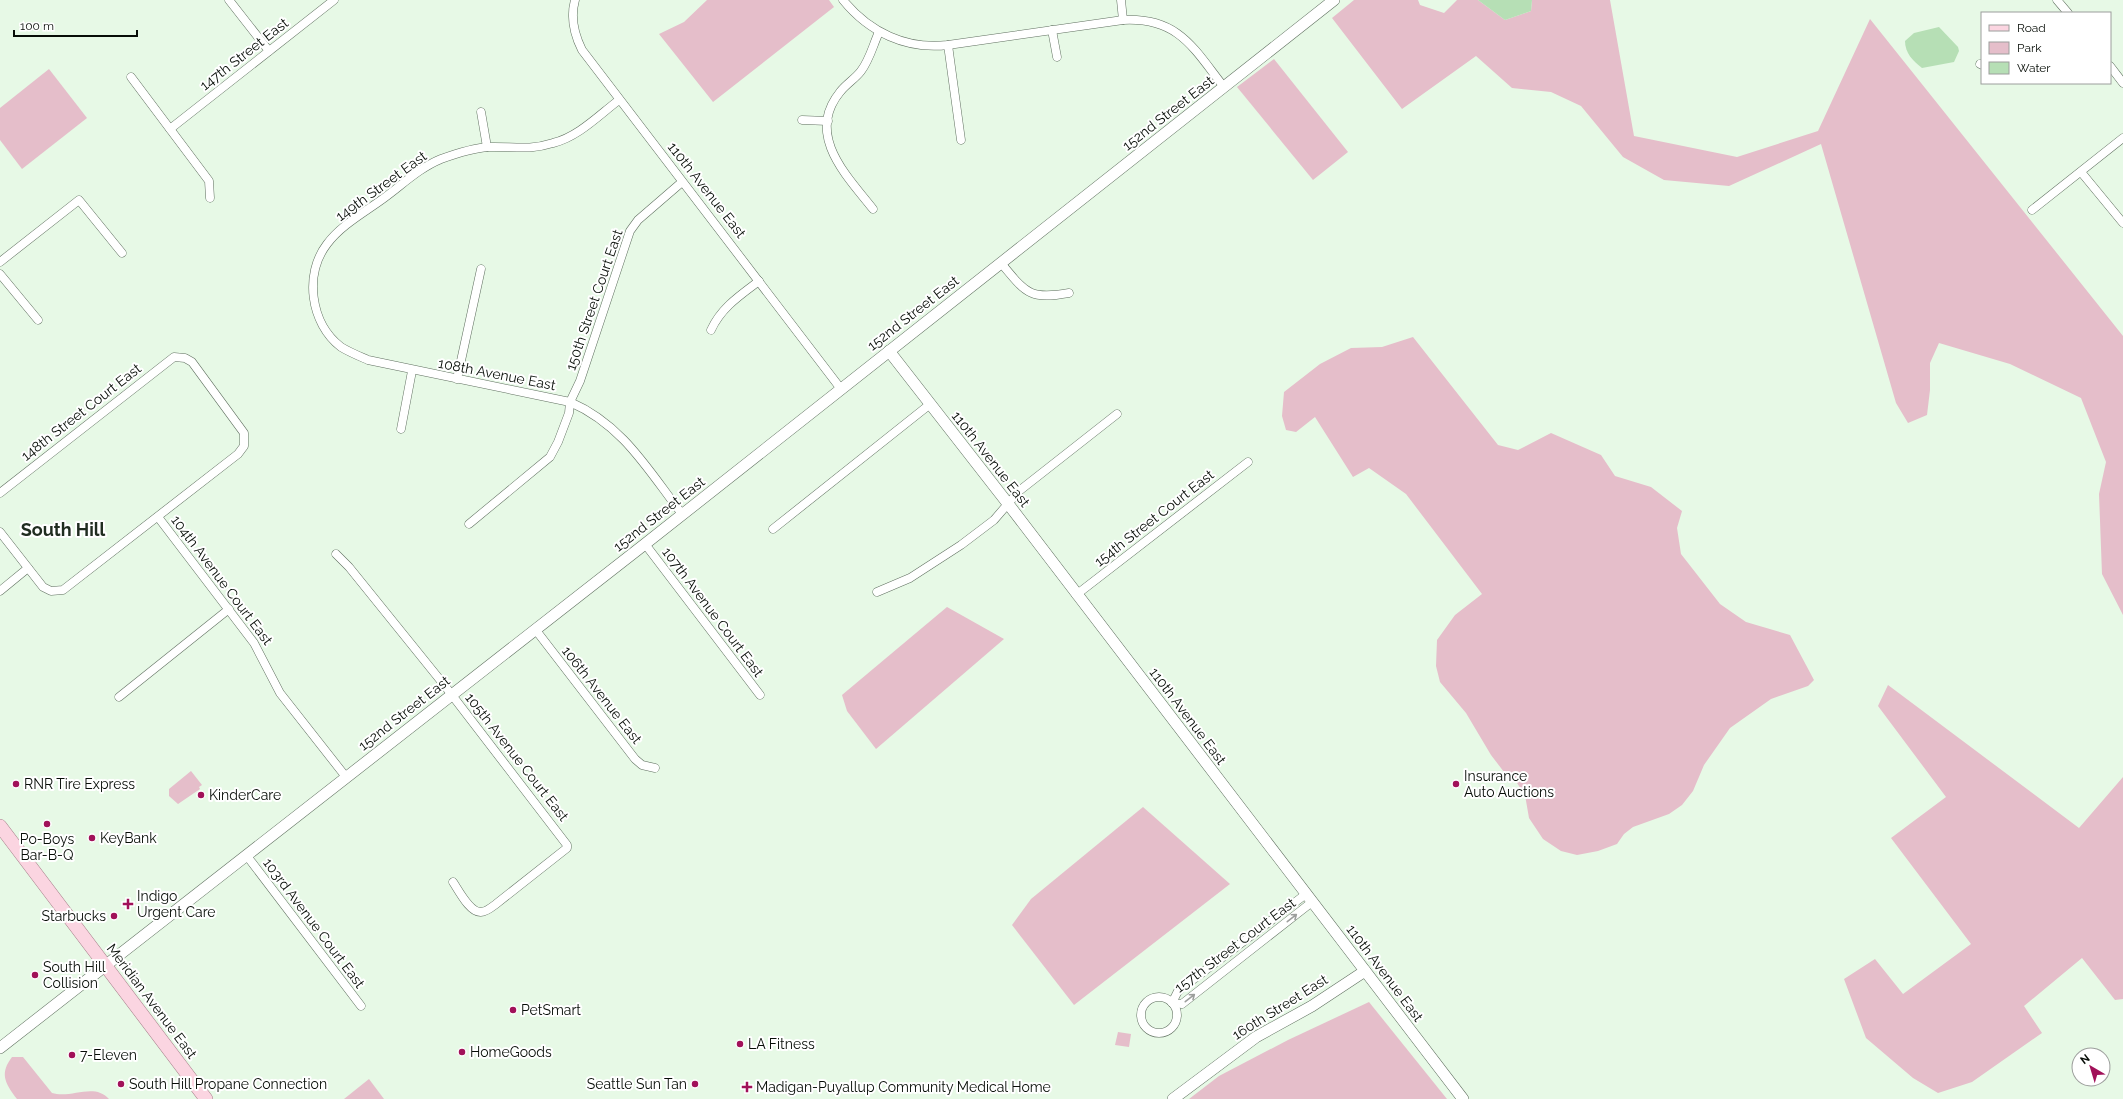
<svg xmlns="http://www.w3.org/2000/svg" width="2123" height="1099" font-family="Raleway,sans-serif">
  <rect width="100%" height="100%" fill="#e7f9e6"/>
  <g fill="#e5beca">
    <path d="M707 0H829L834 7 713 102 659 34 684 22Z"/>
    <path d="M1354 0H1418L1420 5 1444 13 1457 0H1478L1505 20 1531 11 1532 0H1610L1634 136 1737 157 1818 131 1870 19 2123 336V615L2102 574 2099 494 2106 462 2081 398 2010 364 1939 343 1930 363V390L1927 415 1908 423 1896 403 1821 144 1729 186 1664 180 1623 157 1581 106 1551 92 1512 88 1476 56 1402 109 1332 18Z"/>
    <path d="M1274 59 1348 152 1313 180 1237 87Z"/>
    <path d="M49 69 87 118 22 169 0 140V108Z"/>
    <path d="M1413 337 1498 445 1518 450 1551 433 1601 455 1615 476 1651 487 1682 511 1677 528 1681 554 1720 604 1746 622 1790 635 1814 680 1808 686 1771 699 1730 728 1704 765 1693 791 1682 805 1669 814 1633 827 1624 834 1617 844 1598 851 1577 855 1561 851 1543 839 1529 818 1525 795 1517 783 1504 772 1491 755 1466 713 1440 682 1436 666 1437 640 1455 615 1482 594 1406 494 1369 468 1353 477 1315 417 1296 432 1286 430 1282 416 1284 392 1320 364 1351 348 1382 347Z"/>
    <path d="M947 607 1004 639 876 749 847 711 842 695Z"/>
    <path d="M1888 685 2079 828 2123 777V999L2115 1000 2082 958 2024 1006 2042 1033 1972 1082 1938 1093 1913 1078 1866 1038 1844 979 1875 959 1903 994 1971 944 1891 838 1946 797 1878 706Z"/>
    <path d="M191 771 202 785 199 787 200 789 178 804 169 796V789Z"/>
    <path d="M1143 807 1230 884 1074 1005 1012 925 1031 899Z"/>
    <path d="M1369 1002 1447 1099H1189L1219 1076 1288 1040Z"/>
    <path d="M1118 1032 1131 1034 1129 1047 1115 1045Z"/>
    <path d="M12 1057H23L52 1093C71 1099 94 1082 109 1099H17C4 1082 0 1073 12 1057Z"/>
    <path d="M369 1079 384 1099H344Z"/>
  </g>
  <g fill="#b6dfb5">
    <path d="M1478 0H1532L1531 11 1505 20Z"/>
    <path d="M1939 27 1958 47 1959 51 1954 62 1922 68C1913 61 1905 53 1905 41L1914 33Z"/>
  </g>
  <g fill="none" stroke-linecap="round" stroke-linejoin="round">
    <g stroke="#5f6f5f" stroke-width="9">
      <g id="street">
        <path d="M229 0 269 51"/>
        <path d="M575 0C570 18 574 34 582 50L841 389"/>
        <path d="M843 0C869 32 906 50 948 45L1123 20C1179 17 1194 49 1224 87"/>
        <path d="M1121 0 1123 20"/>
        <path d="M2057 0 2068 13"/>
        <path d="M1052 30 1057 57"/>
        <path d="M948 45 961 140"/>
        <path d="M1980 64 1982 65"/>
        <path d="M2110 66 2123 83"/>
        <path d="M131 77 209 181 210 198"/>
        <path d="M619 100C599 115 578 137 553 143 528 151 512 146 488 147 473 148 455 154 441 159 419 168 402 185 384 198 365 212 341 225 327 244 304 274 310 323 341 347 349 352 359 356 368 360L570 402C623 425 648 470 682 514"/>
        <path d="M481 112 487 147"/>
        <path d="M802 120 828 121"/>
        <path d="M170 129 334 0"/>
        <path d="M2081 172 2123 223"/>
        <path d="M873 209C847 176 805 135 840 92 846 84 855 79 861 71 870 59 873 45 879 32"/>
        <path d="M2032 210 2123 138"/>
        <path d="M0 262 79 200 122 253"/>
        <path d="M1001 263C1026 293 1029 300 1069 293"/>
        <path d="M0 274 38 320"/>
        <path d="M711 330C721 308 739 296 759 281"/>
        <path d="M457 379 481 269"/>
        <path d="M401 429 412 371"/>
        <path d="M0 493 174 357 185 358 192 362 244 433V446L238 454 63 590 51 591 43 587 0 532"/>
        <path d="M158 517 254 643 280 693 346 777"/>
        <path d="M469 524 550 457 558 442 569 413 570 402 580 381 630 231 638 220 682 182"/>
        <path d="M773 529 929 405"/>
        <path d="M645 544 760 695"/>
        <path d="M336 554 349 567 445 686 567 845V848L496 904C492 907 486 912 481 912 470 913 459 891 453 882"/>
        <path d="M0 591 28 568"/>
        <path d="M877 592 910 578 961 545 994 520 1019 491 1117 414"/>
        <path d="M1076 595 1248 462"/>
        <path d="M535 629 635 759 642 765 655 768"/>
        <path d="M119 697 229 609"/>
        <path d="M247 856 361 1006"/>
        <path d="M1306 894 1178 991 1172 1003 1182 1004 1312 902"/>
        <circle cx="1159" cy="1015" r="18"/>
      </g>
    </g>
    <g stroke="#5f6f5f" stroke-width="12">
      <g id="secondary">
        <path d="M889 351 1009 505 1463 1099"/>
        <path d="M0 1048 645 544 1334 0"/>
        <path d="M1173 1099 1256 1037 1312 1006 1365 971"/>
      </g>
    </g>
    <g stroke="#a47d88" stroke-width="14">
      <path id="primary" d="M0 826 206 1099"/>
    </g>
    <use href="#street" stroke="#fff" stroke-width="8"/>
    <use href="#secondary" stroke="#fff" stroke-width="11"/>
    <use href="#primary" stroke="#fbd5e1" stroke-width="13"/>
  </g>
  <defs><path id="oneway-shaft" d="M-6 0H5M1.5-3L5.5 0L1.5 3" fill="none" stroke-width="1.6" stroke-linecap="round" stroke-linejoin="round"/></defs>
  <g stroke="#9c9e9c">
    <use href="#oneway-shaft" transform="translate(1292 918) rotate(-38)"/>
    <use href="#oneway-shaft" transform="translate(1190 998) rotate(-38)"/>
  </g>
  <g fill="#a11159" stroke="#fff" stroke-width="1.5">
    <circle cx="16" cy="784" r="4"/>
    <circle cx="1456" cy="784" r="4"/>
    <circle cx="201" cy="795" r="4"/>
    <circle cx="47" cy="824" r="4"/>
    <circle cx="92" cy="838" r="4"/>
    <path d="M126 898h4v4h4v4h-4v4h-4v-4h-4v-4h4z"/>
    <circle cx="114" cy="916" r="4"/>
    <circle cx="35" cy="975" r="4"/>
    <circle cx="513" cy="1010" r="4"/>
    <circle cx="740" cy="1044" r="4"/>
    <circle cx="462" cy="1052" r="4"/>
    <circle cx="72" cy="1055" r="4"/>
    <circle cx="121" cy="1084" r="4"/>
    <circle cx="695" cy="1084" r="4"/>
    <path d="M745 1081h4v4h4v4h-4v4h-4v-4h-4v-4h4z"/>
  </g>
  <g text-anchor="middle" stroke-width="4" stroke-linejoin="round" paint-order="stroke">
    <g font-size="14" fill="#070d07" stroke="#fff">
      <text transform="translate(244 54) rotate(-38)" y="5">147th Street East</text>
      <text transform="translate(1168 113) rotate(-38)" y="5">152nd Street East</text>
      <text transform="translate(381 186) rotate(-36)" y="5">149th Street East</text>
      <text transform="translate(707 190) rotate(52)" y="5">110th Avenue East</text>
      <text transform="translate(594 300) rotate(-71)" y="5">150th Street Court East</text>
      <text transform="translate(913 313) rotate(-38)" y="5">152nd Street East</text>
      <text transform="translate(497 374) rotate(11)" y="5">108th Avenue East</text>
      <text transform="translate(81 412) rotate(-38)" y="5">148th Street Court East</text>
      <text transform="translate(991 459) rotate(52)" y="5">110th Avenue East</text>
      <text transform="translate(659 514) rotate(-38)" y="5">152nd Street East</text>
      <text transform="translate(1154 518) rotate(-38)" y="5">154th Street Court East</text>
      <text transform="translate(222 580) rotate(53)" y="5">104th Avenue Court East</text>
      <text transform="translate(713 612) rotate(53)" y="5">107th Avenue Court East</text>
      <text transform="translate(602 695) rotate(52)" y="5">106th Avenue East</text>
      <text transform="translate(404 713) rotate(-38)" y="5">152nd Street East</text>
      <text transform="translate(1188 716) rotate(53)" y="5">110th Avenue East</text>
      <text transform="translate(517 757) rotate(52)" y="5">105th Avenue Court East</text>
      <text transform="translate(314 923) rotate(53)" y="5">103rd Avenue Court East</text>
      <text transform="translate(1235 945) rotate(-37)" y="5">157th Street Court East</text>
      <text transform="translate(1385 973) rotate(53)" y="5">110th Avenue East</text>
      <text transform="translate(152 1001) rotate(53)" y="5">Meridian Avenue East</text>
      <text transform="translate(1280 1007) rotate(-32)" y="5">160th Street East</text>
    </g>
    <g font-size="14" fill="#070d07" stroke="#fff" text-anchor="start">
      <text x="1464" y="781">Insurance<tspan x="1464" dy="16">Auto Auctions</tspan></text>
      <text x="24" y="789">RNR Tire Express</text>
      <text x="209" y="800">KinderCare</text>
      <text x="100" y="843">KeyBank</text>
      <text x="47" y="844" text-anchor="middle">Po-Boys<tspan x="47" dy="16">Bar-B-Q</tspan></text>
      <text x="137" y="901">Indigo<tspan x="137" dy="16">Urgent Care</tspan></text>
      <text x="106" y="921" text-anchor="end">Starbucks</text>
      <text x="43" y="972">South Hill<tspan x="43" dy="16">Collision</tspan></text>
      <text x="521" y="1015">PetSmart</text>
      <text x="748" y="1049">LA Fitness</text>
      <text x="470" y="1057">HomeGoods</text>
      <text x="80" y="1060">7-Eleven</text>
      <text x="129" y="1089">South Hill Propane Connection</text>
      <text x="687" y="1089" text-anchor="end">Seattle Sun Tan</text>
      <text x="756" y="1092">Madigan-Puyallup Community Medical Home</text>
    </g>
    <g font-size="18" font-weight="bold" fill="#202d20" stroke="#fff">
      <text x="63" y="536">South Hill</text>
    </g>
  </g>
  <rect x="1981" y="12" width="130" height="72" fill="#ffffff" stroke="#9c9e9c"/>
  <rect x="1989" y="25" width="20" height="6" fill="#fbd5e1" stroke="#9c9e9c"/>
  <text x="2017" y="32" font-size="12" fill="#070d07">Road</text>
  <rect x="1989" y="42" width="20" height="12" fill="#e5beca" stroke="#9c9e9c"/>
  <text x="2017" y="52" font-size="12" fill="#070d07">Park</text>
  <rect x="1989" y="62" width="20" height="12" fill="#b6dfb5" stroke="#9c9e9c"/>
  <text x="2017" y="72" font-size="12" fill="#070d07">Water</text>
  <g transform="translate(2091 1067) rotate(322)"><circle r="19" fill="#ffffff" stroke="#9c9e9c"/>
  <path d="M0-3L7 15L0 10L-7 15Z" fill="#a11159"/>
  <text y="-6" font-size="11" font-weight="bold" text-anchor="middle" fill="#070d07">N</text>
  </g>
  <path d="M14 30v6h123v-6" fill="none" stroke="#070d07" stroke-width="2"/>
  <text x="20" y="30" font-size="12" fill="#070d07" stroke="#ffffff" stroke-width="3" paint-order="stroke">100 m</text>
</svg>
